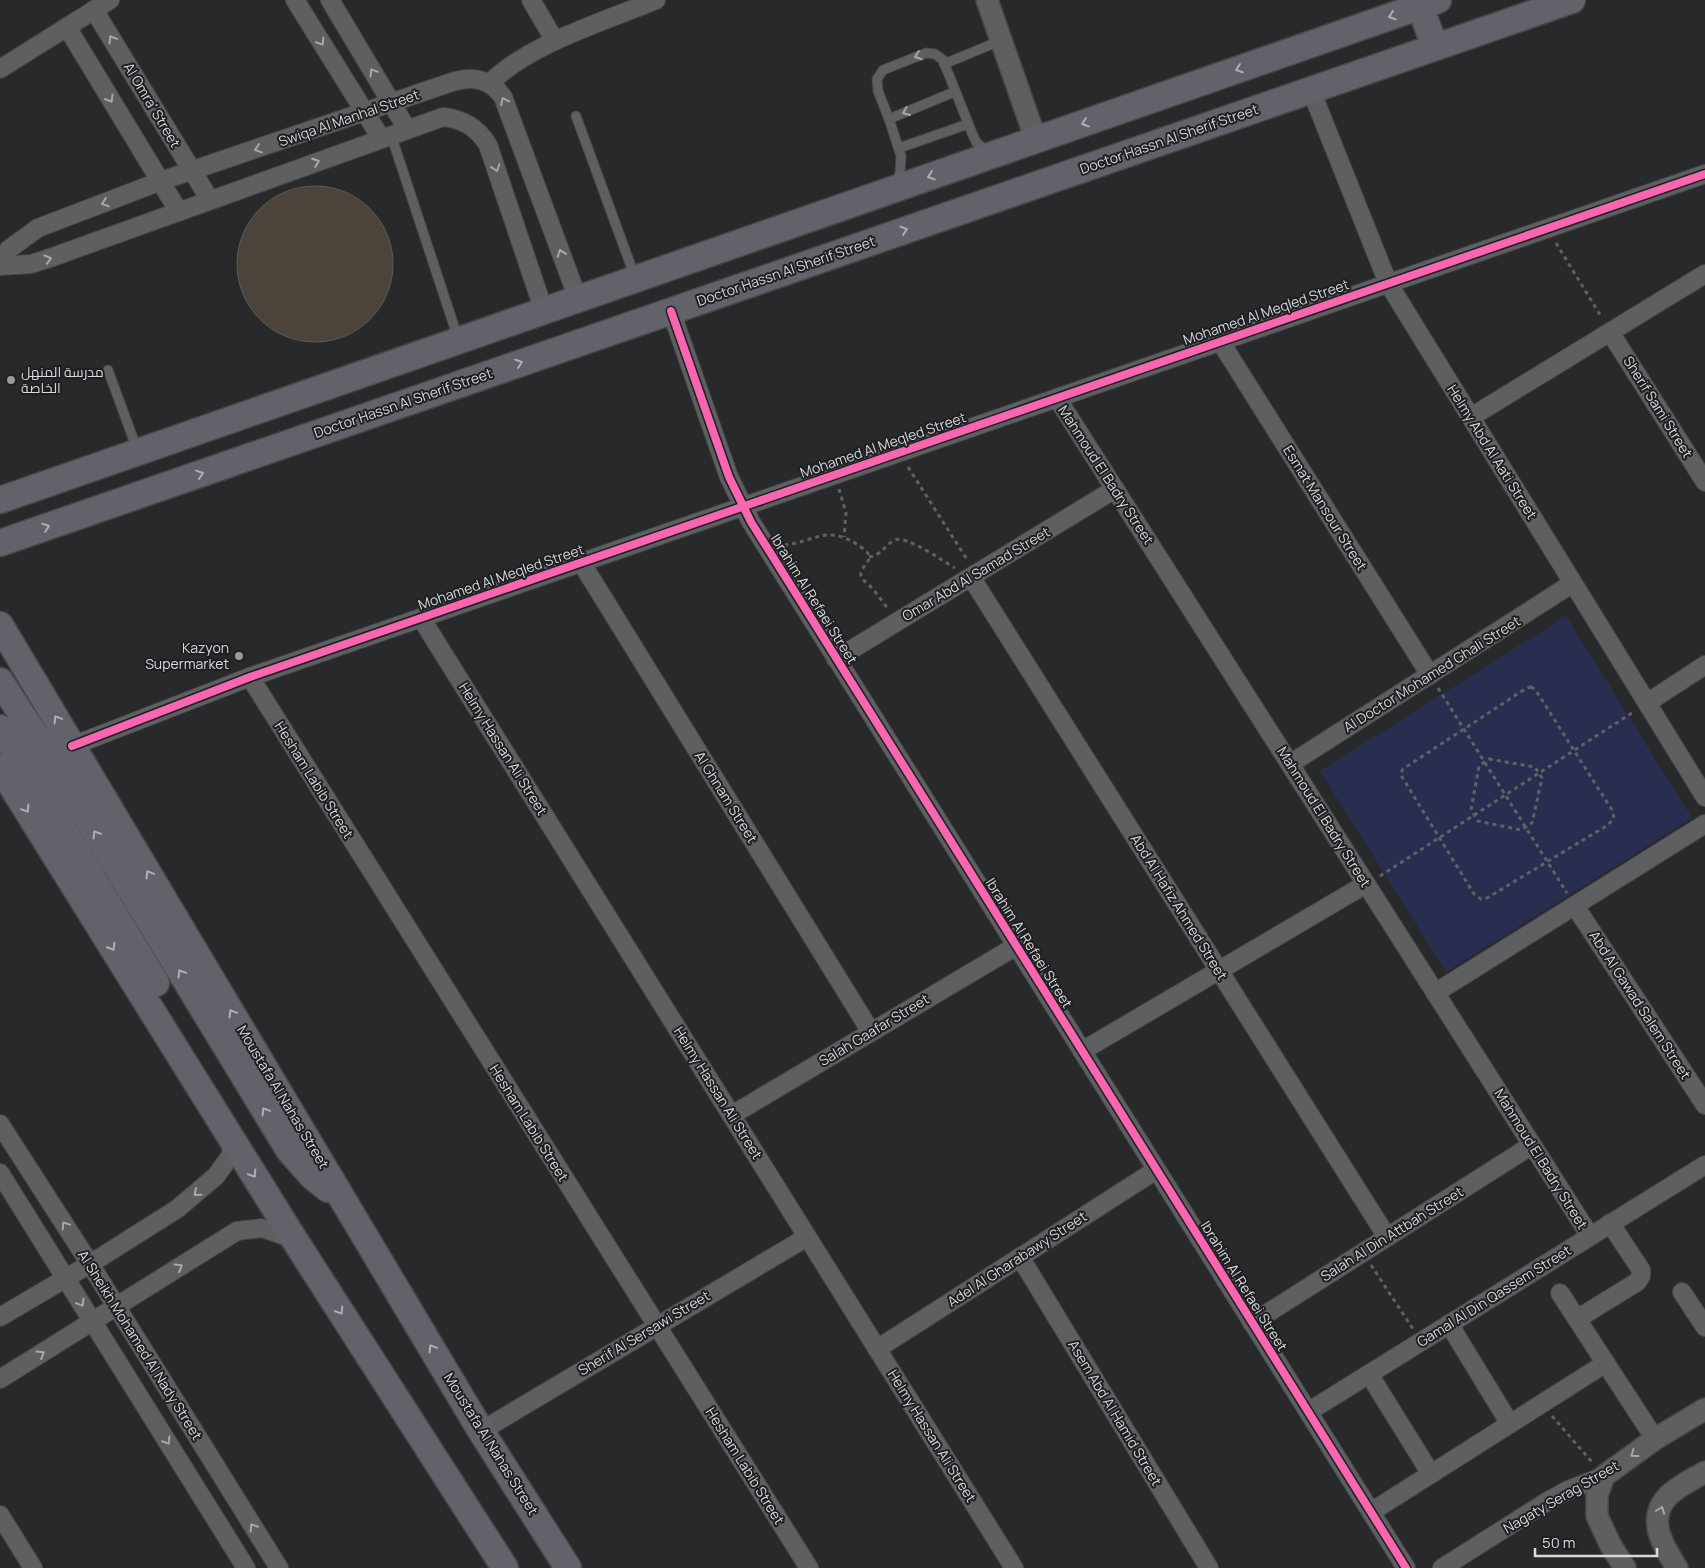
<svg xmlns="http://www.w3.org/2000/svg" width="1705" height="1568" font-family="Manrope,Cairo,sans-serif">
  <rect width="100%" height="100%" fill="#28292b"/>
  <path fill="#292d50" d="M1566 616 1692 818 1446 972 1320 771Z"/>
  <circle fill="#4c433b" stroke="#5c5c5c" cx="315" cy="264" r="78"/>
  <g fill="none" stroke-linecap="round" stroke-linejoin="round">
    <g stroke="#464648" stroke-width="11">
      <g id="service">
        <path d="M944 64 1002 40"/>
        <path d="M576 116 635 277"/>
        <path d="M889 119 954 92"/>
        <path d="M391 135 458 338"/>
        <path d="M899 148 968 124"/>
        <path d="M896 183 900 173 901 156 889 119 878 91 877 79 883 70 926 53 935 54 943 60 972 133 976 142 989 153"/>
        <path d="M108 370 137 449"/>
      </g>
    </g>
    <g stroke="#464648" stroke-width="20">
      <g id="minor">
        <path d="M295 0 381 138"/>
        <path d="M330 0 407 129"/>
        <path d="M531 0 555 41"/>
        <path d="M94 10 210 200"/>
        <path d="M67 27 179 212"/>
        <path d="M0 69 110 0"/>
        <path d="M490 83C529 44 605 21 656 0"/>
        <path d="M1311 90 1388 283 1705 797"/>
        <path d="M0 262 9 249 38 228 161 181 455 81C475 76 491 80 503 97L578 299"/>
        <path d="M0 266 31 264 47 259 443 117C463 119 477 127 488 145L544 311"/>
        <path d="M671 311 729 477 751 522 1406 1568"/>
        <path d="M1610 332 1705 482"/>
        <path d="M1220 341 1430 675"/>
        <path d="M1057 398 1590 1236"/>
        <path d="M1471 417 1705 274"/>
        <path d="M581 562 871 1032"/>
        <path d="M971 577 1387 1237"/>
        <path d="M421 618 1014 1568"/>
        <path d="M836 659 1115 489"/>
        <path d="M250 677 809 1568"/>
        <path d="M1647 703 1705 665"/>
        <path d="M72 746 250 677 1705 174"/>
        <path d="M1290 764 1573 583"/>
        <path d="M1575 906 1705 1105"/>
        <path d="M1435 993 1705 824"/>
        <path d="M1082 1051 1366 884"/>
        <path d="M732 1115 1016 946"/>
        <path d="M0 1124 90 1264 279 1568"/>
        <path d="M0 1173 246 1568"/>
        <path d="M1020 1257 1209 1568"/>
        <path d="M1682 1292 1705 1327"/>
        <path d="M1560 1293 1655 1439"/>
        <path d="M0 1317 90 1264 177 1209 216 1176 231 1155 232 1140"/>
        <path d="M1577 1319 1637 1282 1641 1276V1270L1610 1223"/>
        <path d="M1252 1323 1532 1145"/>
        <path d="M1449 1324 1510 1424"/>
        <path d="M877 1349 1156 1170"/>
        <path d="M1369 1374 1431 1474"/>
        <path d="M0 1379 237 1231 262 1228 294 1239"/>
        <path d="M1308 1412 1705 1165"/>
        <path d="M481 1431 807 1237"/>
        <path d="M1371 1512 1606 1363"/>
        <path d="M0 1515 33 1568"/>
        <path d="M1442 1568 1548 1501 1568 1490 1604 1476"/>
      </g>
    </g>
    <g stroke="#464648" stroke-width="24">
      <g id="tertiary">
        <path d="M987 0 1036 140"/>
        <path d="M1625 1568 1611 1546 1597 1516V1495L1604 1476 1655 1439 1705 1409"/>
        <path d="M1677 1568C1663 1546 1646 1519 1668 1496 1678 1486 1693 1479 1705 1472"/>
      </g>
    </g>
    <g stroke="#464648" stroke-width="29">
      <g id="primary">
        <path d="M1420 6 1435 47"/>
        <path d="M0 500 1438 0"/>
        <path d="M0 543 1572 0"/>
        <path d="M0 625 481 1431 568 1568"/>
        <path d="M0 681 54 764 289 1150 313 1177 328 1189"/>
        <path d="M0 728 33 779 156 983"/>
        <path d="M0 767 294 1239 505 1568"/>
      </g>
    </g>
    <g stroke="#616162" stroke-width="3" stroke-dasharray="4 4" stroke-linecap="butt">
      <path d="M1556 243 1602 318"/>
      <path d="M908 467 968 561"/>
      <path d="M839 489 846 513 844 537"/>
      <path d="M784 545C815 542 826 524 858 545 861 547 867 551 869 555 871 563 859 568 861 576 862 580 866 582 869 585 876 592 882 601 888 609"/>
      <path d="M869 557C884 554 884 545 895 540 906 535 943 561 955 568"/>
      <path d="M1531 687 1535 689 1612 810 1614 818 1608 825 1487 898 1481 899 1474 894 1402 777 1401 772 1403 769 1525 689Z"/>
      <path d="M1438 688 1567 893"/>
      <path d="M1489 759 1535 767 1542 778 1532 823 1521 830 1478 821 1471 810 1479 766Z"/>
      <path d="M1380 876 1635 711"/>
      <path d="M1371 1265 1413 1329"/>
      <path d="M1552 1416 1592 1462"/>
    </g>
    <use href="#service" stroke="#5e5f61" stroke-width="9"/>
    <use href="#minor" stroke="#5e5f61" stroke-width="18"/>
    <use href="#tertiary" stroke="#5e5f61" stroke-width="21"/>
    <use href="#primary" stroke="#62636a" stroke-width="26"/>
    <g stroke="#1e1f23" stroke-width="11">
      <g id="cycleway">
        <path d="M671 311 729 477 751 522 1406 1568"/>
        <path d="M72 746 250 677 1705 174"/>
      </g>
    </g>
    <use href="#cycleway" stroke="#f766af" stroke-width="8"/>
  </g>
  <defs><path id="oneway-chevron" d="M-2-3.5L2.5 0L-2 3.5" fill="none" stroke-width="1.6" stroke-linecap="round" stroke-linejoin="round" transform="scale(1.25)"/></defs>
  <g stroke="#afb0b4">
    <use href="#oneway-chevron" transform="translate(1392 16) rotate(161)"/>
    <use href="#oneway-chevron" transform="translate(1239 69) rotate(161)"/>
    <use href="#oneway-chevron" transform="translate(1085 123) rotate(161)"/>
    <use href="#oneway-chevron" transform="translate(931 176) rotate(161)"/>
    <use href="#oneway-chevron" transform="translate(904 230) rotate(-19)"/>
    <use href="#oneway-chevron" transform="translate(519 363) rotate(-19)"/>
    <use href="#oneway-chevron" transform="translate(200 474) rotate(-19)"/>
    <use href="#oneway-chevron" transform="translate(46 527) rotate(-19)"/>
    <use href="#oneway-chevron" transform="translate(57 719) rotate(-121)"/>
    <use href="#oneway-chevron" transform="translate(26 809) rotate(58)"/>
    <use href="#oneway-chevron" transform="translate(96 834) rotate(-121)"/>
    <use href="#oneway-chevron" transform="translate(149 874) rotate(-121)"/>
    <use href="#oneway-chevron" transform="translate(112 947) rotate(58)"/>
    <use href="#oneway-chevron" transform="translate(181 973) rotate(-121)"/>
    <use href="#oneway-chevron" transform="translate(232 1013) rotate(-121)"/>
    <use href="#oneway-chevron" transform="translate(265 1111) rotate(-121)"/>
    <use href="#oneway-chevron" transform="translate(253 1174) rotate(58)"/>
    <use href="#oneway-chevron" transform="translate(340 1311) rotate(57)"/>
    <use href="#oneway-chevron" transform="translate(432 1348) rotate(-121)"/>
  </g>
  <g stroke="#a8a8ab">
    <use href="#oneway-chevron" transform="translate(112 39) rotate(-121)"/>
    <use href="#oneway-chevron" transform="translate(321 42) rotate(58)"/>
    <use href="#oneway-chevron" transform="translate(918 56) rotate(160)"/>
    <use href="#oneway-chevron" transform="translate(373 72) rotate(-121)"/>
    <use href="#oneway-chevron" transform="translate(110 99) rotate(59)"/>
    <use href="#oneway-chevron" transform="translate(504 101) rotate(-116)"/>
    <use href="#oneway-chevron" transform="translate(906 112) rotate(157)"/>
    <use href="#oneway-chevron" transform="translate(258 149) rotate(161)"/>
    <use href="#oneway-chevron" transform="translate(316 162) rotate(-20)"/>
    <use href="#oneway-chevron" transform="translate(496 168) rotate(72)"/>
    <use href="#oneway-chevron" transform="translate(105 203) rotate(159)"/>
    <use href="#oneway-chevron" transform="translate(561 253) rotate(-110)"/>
    <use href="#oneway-chevron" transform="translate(48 259) rotate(-17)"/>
    <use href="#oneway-chevron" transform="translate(197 1193) rotate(139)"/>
    <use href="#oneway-chevron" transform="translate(65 1225) rotate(-123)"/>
    <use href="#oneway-chevron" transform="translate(179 1267) rotate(-32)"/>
    <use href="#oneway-chevron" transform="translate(81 1303) rotate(59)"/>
    <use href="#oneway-chevron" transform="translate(41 1354) rotate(-32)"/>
    <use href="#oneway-chevron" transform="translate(167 1441) rotate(58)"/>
    <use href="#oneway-chevron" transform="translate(1634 1454) rotate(144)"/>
    <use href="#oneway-chevron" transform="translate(1661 1510) rotate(-69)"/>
    <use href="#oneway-chevron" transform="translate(253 1527) rotate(-122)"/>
  </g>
  <g fill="#9b9b9e" stroke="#1e1f23" stroke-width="2">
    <circle cx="11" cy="380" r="5"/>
    <circle cx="239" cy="656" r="5"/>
  </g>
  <g text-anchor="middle" stroke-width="4" stroke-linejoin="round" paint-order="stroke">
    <g font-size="14" fill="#d9d9dc" stroke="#1e1f23">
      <text transform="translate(152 105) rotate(59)" y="5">Al Omra' Street</text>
      <text transform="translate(349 118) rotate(-19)" y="5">Swiqa Al Manhal Street</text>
      <text transform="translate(1169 139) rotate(-19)" y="5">Doctor Hassn Al Sherif Street</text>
      <text transform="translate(786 271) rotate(-19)" y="5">Doctor Hassn Al Sherif Street</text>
      <text transform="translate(1266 312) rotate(-19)" y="5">Mohamed Al Meqled Street</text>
      <text transform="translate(403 403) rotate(-19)" y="5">Doctor Hassn Al Sherif Street</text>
      <text transform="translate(1658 407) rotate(58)" y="5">Sherif Sami Street</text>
      <text transform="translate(883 445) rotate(-19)" y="5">Mohamed Al Meqled Street</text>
      <text transform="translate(1492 452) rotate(58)" y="5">Helmy Abd Al Aati Street</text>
      <text transform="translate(1106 475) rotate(57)" y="5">Mahmoud El Badry Street</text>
      <text transform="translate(1325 508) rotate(58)" y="5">Esmat Mansour Street</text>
      <text transform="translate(976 574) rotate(-31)" y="5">Omar Abd Al Samad Street</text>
      <text transform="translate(501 577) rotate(-19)" y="5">Mohamed Al Meqled Street</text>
      <text transform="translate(814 599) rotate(58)" y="5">Ibrahim Al Refaei Street</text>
      <text transform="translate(1432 674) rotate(-32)" y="5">Al Doctor Mohamed Ghali Street</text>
      <text transform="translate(503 749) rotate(58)" y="5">Helmy Hassan Ali Street</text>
      <text transform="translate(314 780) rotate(58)" y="5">Hesham Labib Street</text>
      <text transform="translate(726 797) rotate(58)" y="5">Al Ghnam Street</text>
      <text transform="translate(1324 817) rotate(58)" y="5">Mahmoud El Badry Street</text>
      <text transform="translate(1179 907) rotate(58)" y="5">Abd Al Hafiz Ahmed Street</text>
      <text transform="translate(1029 943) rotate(58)" y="5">Ibrahim Al Refaei Street</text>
      <text transform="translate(1640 1005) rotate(57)" y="5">Abd Al Gawad Salem Street</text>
      <text transform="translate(874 1030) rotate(-31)" y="5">Salah Gaafar Street</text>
      <text transform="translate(718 1093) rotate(58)" y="5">Helmy Hassan Ali Street</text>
      <text transform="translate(283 1097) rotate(59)" y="5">Moustafa Al Nahas Street</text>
      <text transform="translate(529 1123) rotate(58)" y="5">Hesham Labib Street</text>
      <text transform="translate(1541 1159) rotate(58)" y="5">Mahmoud El Badry Street</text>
      <text transform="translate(1392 1234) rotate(-32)" y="5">Salah Al Din Attbah Street</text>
      <text transform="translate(1017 1259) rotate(-33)" y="5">Adel Al Gharabawy Street</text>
      <text transform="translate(1244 1286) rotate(58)" y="5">Ibrahim Al Refaei Street</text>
      <text transform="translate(1494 1296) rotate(-32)" y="5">Gamal Al Din Qassem Street</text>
      <text transform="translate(644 1333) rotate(-31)" y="5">Sherif Al Sersawi Street</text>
      <text transform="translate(140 1345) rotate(58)" y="5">Al Sheikh Mohamed Al Nady Street</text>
      <text transform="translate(1115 1413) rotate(59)" y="5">Asem Abd Al Hamid Street</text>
      <text transform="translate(932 1436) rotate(58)" y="5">Helmy Hassan Ali Street</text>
      <text transform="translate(491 1444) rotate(58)" y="5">Moustafa Al Nahas Street</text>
      <text transform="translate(745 1466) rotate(58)" y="5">Hesham Labib Street</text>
      <text transform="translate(1561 1497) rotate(-30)" y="5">Nagaty Serag Street</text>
    </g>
    <g font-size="14" fill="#d9d9dc" stroke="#1e1f23" text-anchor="start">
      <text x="21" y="377">مدرسة المنهل<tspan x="21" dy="16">الخاصة</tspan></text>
      <text x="229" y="653" text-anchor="end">Kazyon<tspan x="229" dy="16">Supermarket</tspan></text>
    </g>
  </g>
  <path d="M1535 1548v8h122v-8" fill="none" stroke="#d9d9dc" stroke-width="2.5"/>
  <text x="1542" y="1548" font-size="15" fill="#d9d9dc" stroke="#1e1f23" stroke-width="4" paint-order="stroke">50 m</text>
</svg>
